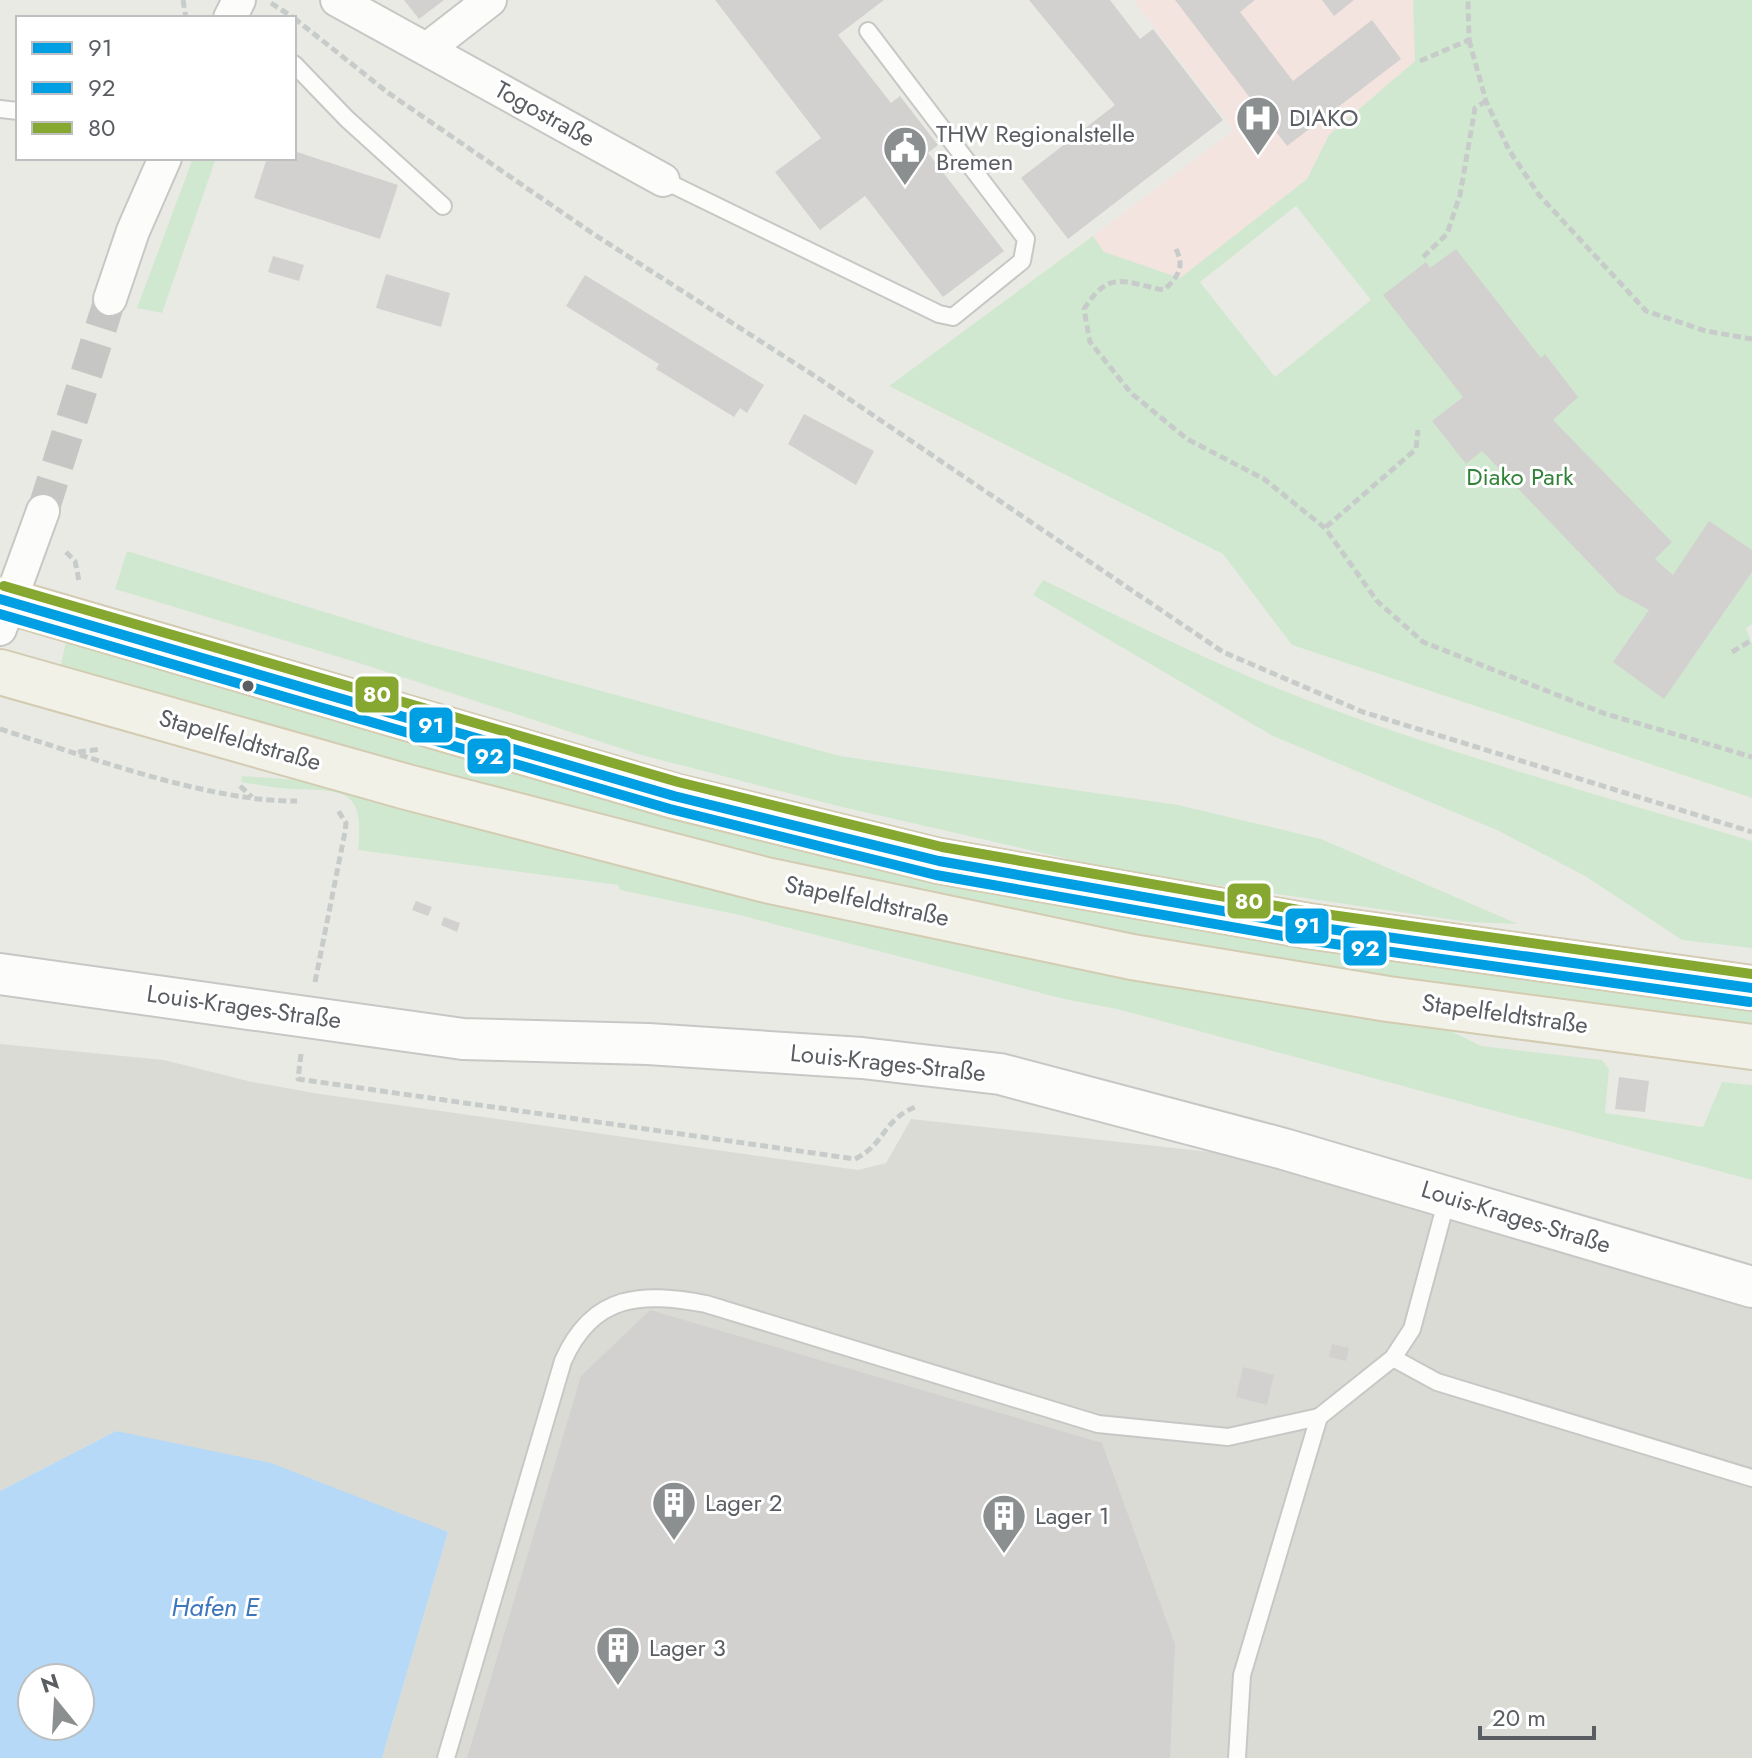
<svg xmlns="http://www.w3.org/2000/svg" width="1752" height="1758" font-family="Jost,sans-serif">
  <rect width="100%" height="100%" fill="#eaeae5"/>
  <path fill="#dbdbd6" d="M0 1044 164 1060 252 1082 320 1094 858 1170 886 1163 911 1119 1283 1160 1752 1299V1758H382L448 1532 116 1431 0 1491Z"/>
  <path fill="#f3e4e0" d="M1133 0H1413L1416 61 1329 135 1307 179 1180 279 1104 252 1093 236 1234 130Z"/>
  <g fill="#d1e8d0" fill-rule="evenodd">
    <path d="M1413 0H1752V624L1746 628 1752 644V798L1292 645 1223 554 889 386 1093 236 1104 252 1180 278 1307 179 1329 135 1415 61ZM1296 206 1371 300 1275 377 1200 282Z"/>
    <path d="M193 158H216L162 313 137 308Z"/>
    <path d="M127 551 422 642 840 756 1178 805 1321 839 1518 924 1468 922 1121 871 842 807 638 754 359 663 115 589Z"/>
    <path d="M1043 580C1129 621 1213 664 1302 698 1449 754 1602 796 1752 841V948L1682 940 1585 876 1499 831 1273 736 1033 595Z"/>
    <path d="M66 642 452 752 1752 1001V1024L1468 990 1043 918 725 846 444 774 60 668Z"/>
    <path d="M242 776 340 783 842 919 1097 969 1431 1021 1481 1046 1602 1060 1609 1069 1605 1113 1703 1127 1722 1082 1752 1085V1180L1117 1009 1064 999 739 915 620 890 618 885 358 850C365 788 344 791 292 789 275 788 258 785 241 782Z"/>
  </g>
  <path fill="#b6d9f7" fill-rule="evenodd" d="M116 1431 271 1463 448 1532 382 1758H0V1491ZM32 1678H80V1726H32Z"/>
  <g fill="#d2d1cf">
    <path d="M404 0H444L419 19Z"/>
    <path d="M715 0H884L838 35 891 103 900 96 938 145 928 153 1004 251 943 297 865 196 820 230 775 172 821 138Z"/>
    <path d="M1029 0H1110L1140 39 1153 29 1223 120 1068 239 1021 178 1115 105Z"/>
    <path d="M1175 0H1255L1240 12 1293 81 1372 20 1401 59 1287 146Z"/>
    <path d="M1322 0H1354L1334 16Z"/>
    <path d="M294 151 398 185 380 239 254 198 267 158H294Z"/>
    <path d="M1456 249 1541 358 1545 354 1578 397 1553 420 1672 542 1655 559 1673 575 1709 521 1752 550V572L1664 699 1613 662 1649 610 1619 594 1482 451 1466 464 1432 421 1463 397 1383 295 1426 262 1430 268Z"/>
    <path d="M273 256 304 265 299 281 268 272Z"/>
    <path d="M386 274 450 293 441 327 376 308Z"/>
    <path d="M585 275 764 385 747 413 740 408 734 417 656 369 659 364 566 306Z"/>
    <path d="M804 414 874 451 856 485 788 444Z"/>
    <path d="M416 901 432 907 428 916 412 910Z"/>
    <path d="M444 917 460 923 457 932 441 925Z"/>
    <path d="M1619 1077 1649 1081 1645 1112 1615 1109Z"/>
    <path d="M650 1310 1102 1443 1175 1644 1170 1758H467L581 1376Z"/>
    <path d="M1332 1344 1349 1348 1346 1361 1329 1357Z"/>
    <path d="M1243 1367 1274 1375 1267 1405 1236 1397Z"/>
  </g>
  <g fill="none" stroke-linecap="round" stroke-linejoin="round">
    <path stroke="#c6c7c4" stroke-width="32" stroke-dasharray="32 16" stroke-linecap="butt" d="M43 511 110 299"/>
    <g stroke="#c7c7c5" stroke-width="20">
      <g id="service">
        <path d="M294 64 347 119 443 206"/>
        <path d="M0 109 18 111"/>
        <path d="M663 180 939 314 953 317 1022 261 1026 239 868 31"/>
        <path d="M1393 1358 1437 1382 1752 1478"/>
        <path d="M446 1758 563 1361C593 1293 642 1292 706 1304L1098 1424 1228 1437 1319 1417"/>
        <path d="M1237 1758 1242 1675 1319 1417 1393 1358 1412 1329 1447 1199"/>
      </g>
    </g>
    <g stroke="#c7c7c5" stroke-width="36">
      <g id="minor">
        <path d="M337 0 663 180"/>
        <path d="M230 18 239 0"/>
        <path d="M427 49 490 0"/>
        <path d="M110 299 133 231 165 158"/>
        <path d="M0 629 43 511"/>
      </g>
    </g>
    <g stroke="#c7c7c5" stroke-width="44">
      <path id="tertiary" d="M0 974 463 1039 648 1044 862 1058 1000 1074 1284 1149 1752 1287"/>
    </g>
    <g stroke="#d3cbb2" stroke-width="48">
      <g id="primary">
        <path d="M0 599 674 796 939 861 1308 926 1752 988"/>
        <path d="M0 672 407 787 766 880 1132 957 1388 999 1752 1047"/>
      </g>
    </g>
    <g stroke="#c7ccca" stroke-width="5" stroke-dasharray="8 4" stroke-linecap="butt">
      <path d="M183 0 186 18"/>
      <path d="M271 3 294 18"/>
      <path d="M294 18 387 92 595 235 821 380 1223 652 1363 712 1752 832"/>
      <path d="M1469 40 1486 101 1509 150 1539 195 1646 311 1706 331 1752 339"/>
      <path d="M1420 61 1469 40 1468 0"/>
      <path d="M1176 249C1185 267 1178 277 1164 290 1122 282 1110 269 1084 309L1090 342 1131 393 1187 439 1264 479 1325 528 1377 601 1423 642 1603 713 1752 757"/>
      <path d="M1423 257 1447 234 1460 195 1475 108 1486 101"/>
      <path d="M1326 527 1416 449 1418 430"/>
      <path d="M66 552 75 561 79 581"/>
      <path d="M1732 652 1752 640"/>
      <path d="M0 729C86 756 209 802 297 801"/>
      <path d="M78 752 101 749"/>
      <path d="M240 786 252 797"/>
      <path d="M315 982 345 832 346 823 337 809"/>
      <path d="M301 1054 298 1079 855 1159C886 1144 882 1119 918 1106"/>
    </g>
    <use href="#service" stroke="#fcfcfb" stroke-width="16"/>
    <use href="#minor" stroke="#fcfcfb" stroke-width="32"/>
    <use href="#tertiary" stroke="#fcfcfb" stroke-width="40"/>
    <use href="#primary" stroke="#f2f1e7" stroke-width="44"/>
    <g stroke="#fff" stroke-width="16">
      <path id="bus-1" d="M0 599 674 796 939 861 1308 926 1752 988"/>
    </g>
    <g stroke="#fff" stroke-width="16">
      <path id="bus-2" d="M0 614 670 809 936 875 1306 940 1750 1002"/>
    </g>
    <g stroke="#fff" stroke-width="16">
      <path id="bus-3" d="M4 586 678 782 942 847 1310 912 1752 974"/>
    </g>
    <use href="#bus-1" stroke="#009fe3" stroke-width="10"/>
    <use href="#bus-2" stroke="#009fe3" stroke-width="10"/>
    <use href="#bus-3" stroke="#86a830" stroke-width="10"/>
  </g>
  <defs>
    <g id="hospital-pin" transform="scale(2.3)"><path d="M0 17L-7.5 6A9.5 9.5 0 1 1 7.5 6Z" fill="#8c8f90" stroke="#fff"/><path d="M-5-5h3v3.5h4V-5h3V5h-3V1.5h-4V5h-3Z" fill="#fff"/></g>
    <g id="civic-pin" transform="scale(2.3)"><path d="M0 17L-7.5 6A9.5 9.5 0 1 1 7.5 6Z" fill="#8c8f90" stroke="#fff"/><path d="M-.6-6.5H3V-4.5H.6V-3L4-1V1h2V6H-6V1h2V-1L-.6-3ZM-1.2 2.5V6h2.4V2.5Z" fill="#fff"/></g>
    <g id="building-pin" transform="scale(2.3)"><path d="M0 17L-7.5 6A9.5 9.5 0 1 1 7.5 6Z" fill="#8c8f90" stroke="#fff"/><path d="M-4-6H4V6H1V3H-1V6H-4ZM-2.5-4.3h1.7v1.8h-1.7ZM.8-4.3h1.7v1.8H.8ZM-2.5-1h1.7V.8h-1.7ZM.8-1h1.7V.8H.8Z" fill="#fff"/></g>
  </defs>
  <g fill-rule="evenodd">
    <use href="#hospital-pin" x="1258" y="118"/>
    <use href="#civic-pin" x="905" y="148"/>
    <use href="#building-pin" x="674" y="1503"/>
    <use href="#building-pin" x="1004" y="1516"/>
    <use href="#building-pin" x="618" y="1648"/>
  </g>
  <circle fill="#5a5e63" stroke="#fff" stroke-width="3" cx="248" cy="686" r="7"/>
  <g text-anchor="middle" stroke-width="6" stroke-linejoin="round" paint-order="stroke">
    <g font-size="24" fill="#5a5e63" stroke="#fff">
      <text transform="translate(545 114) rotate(29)" y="8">Togostraße</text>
      <text transform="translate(240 740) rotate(16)" y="8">Stapelfeldtstraße</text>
      <text transform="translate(867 901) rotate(12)" y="8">Stapelfeldtstraße</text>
      <text transform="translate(244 1007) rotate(8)" y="8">Louis-Krages-Straße</text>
      <text transform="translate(1505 1014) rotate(8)" y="8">Stapelfeldtstraße</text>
      <text transform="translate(888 1063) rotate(6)" y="8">Louis-Krages-Straße</text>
      <text transform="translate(1516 1217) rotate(17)" y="8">Louis-Krages-Straße</text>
    </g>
    <g font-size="24" fill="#5a5e63" stroke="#fff" text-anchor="start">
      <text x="1289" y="126">DIAKO</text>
      <text x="936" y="142">THW Regionalstelle<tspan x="936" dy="28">Bremen</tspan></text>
      <text x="705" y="1511">Lager 2</text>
      <text x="1035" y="1524">Lager 1</text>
      <text x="649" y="1656">Lager 3</text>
    </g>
    <g font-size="24" fill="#328238" stroke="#fff">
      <text x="1520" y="485">Diako Park</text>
    </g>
    <g font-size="26" font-style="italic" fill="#3e77bc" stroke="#fff">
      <text x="215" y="1616">Hafen E</text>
    </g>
  </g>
  <g stroke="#fff" stroke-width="3">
    <rect x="354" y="675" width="46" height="39" rx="8" fill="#86a830"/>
    <rect x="408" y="706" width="46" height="38" rx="8" fill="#009fe3"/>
    <rect x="466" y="737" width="46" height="38" rx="8" fill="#009fe3"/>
    <rect x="1226" y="882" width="46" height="38" rx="8" fill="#86a830"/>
    <rect x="1284" y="907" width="46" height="38" rx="8" fill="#009fe3"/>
    <rect x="1342" y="929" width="46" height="38" rx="8" fill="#009fe3"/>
  </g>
  <g font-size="22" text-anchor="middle" font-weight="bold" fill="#fff">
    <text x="377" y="702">80</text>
    <text x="431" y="733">91</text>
    <text x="489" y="764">92</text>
    <text x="1249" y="909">80</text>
    <text x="1307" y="933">91</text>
    <text x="1365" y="956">92</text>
  </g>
  <rect x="16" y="16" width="280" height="144" fill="#ffffff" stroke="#bdbfc1" stroke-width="2"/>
  <rect x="32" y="42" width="40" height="12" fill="#009fe3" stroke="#bdbfc1" stroke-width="2"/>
  <text x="88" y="56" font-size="24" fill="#5a5e63">91</text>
  <rect x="32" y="82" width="40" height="12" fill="#009fe3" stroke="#bdbfc1" stroke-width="2"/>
  <text x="88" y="96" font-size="24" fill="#5a5e63">92</text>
  <rect x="32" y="122" width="40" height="12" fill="#86a830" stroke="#bdbfc1" stroke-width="2"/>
  <text x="88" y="136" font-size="24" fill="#5a5e63">80</text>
  <g transform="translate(56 1702) rotate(342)"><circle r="38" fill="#ffffff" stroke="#bdbfc1" stroke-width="2"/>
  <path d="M0-6L14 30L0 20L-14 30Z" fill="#8c8f90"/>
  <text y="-12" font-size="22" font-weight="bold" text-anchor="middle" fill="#5a5e63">N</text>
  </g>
  <path d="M1480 1726v12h114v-12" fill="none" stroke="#5a5e63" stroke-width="4"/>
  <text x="1492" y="1726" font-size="24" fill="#5a5e63" stroke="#ffffff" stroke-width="6" paint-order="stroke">20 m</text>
</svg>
